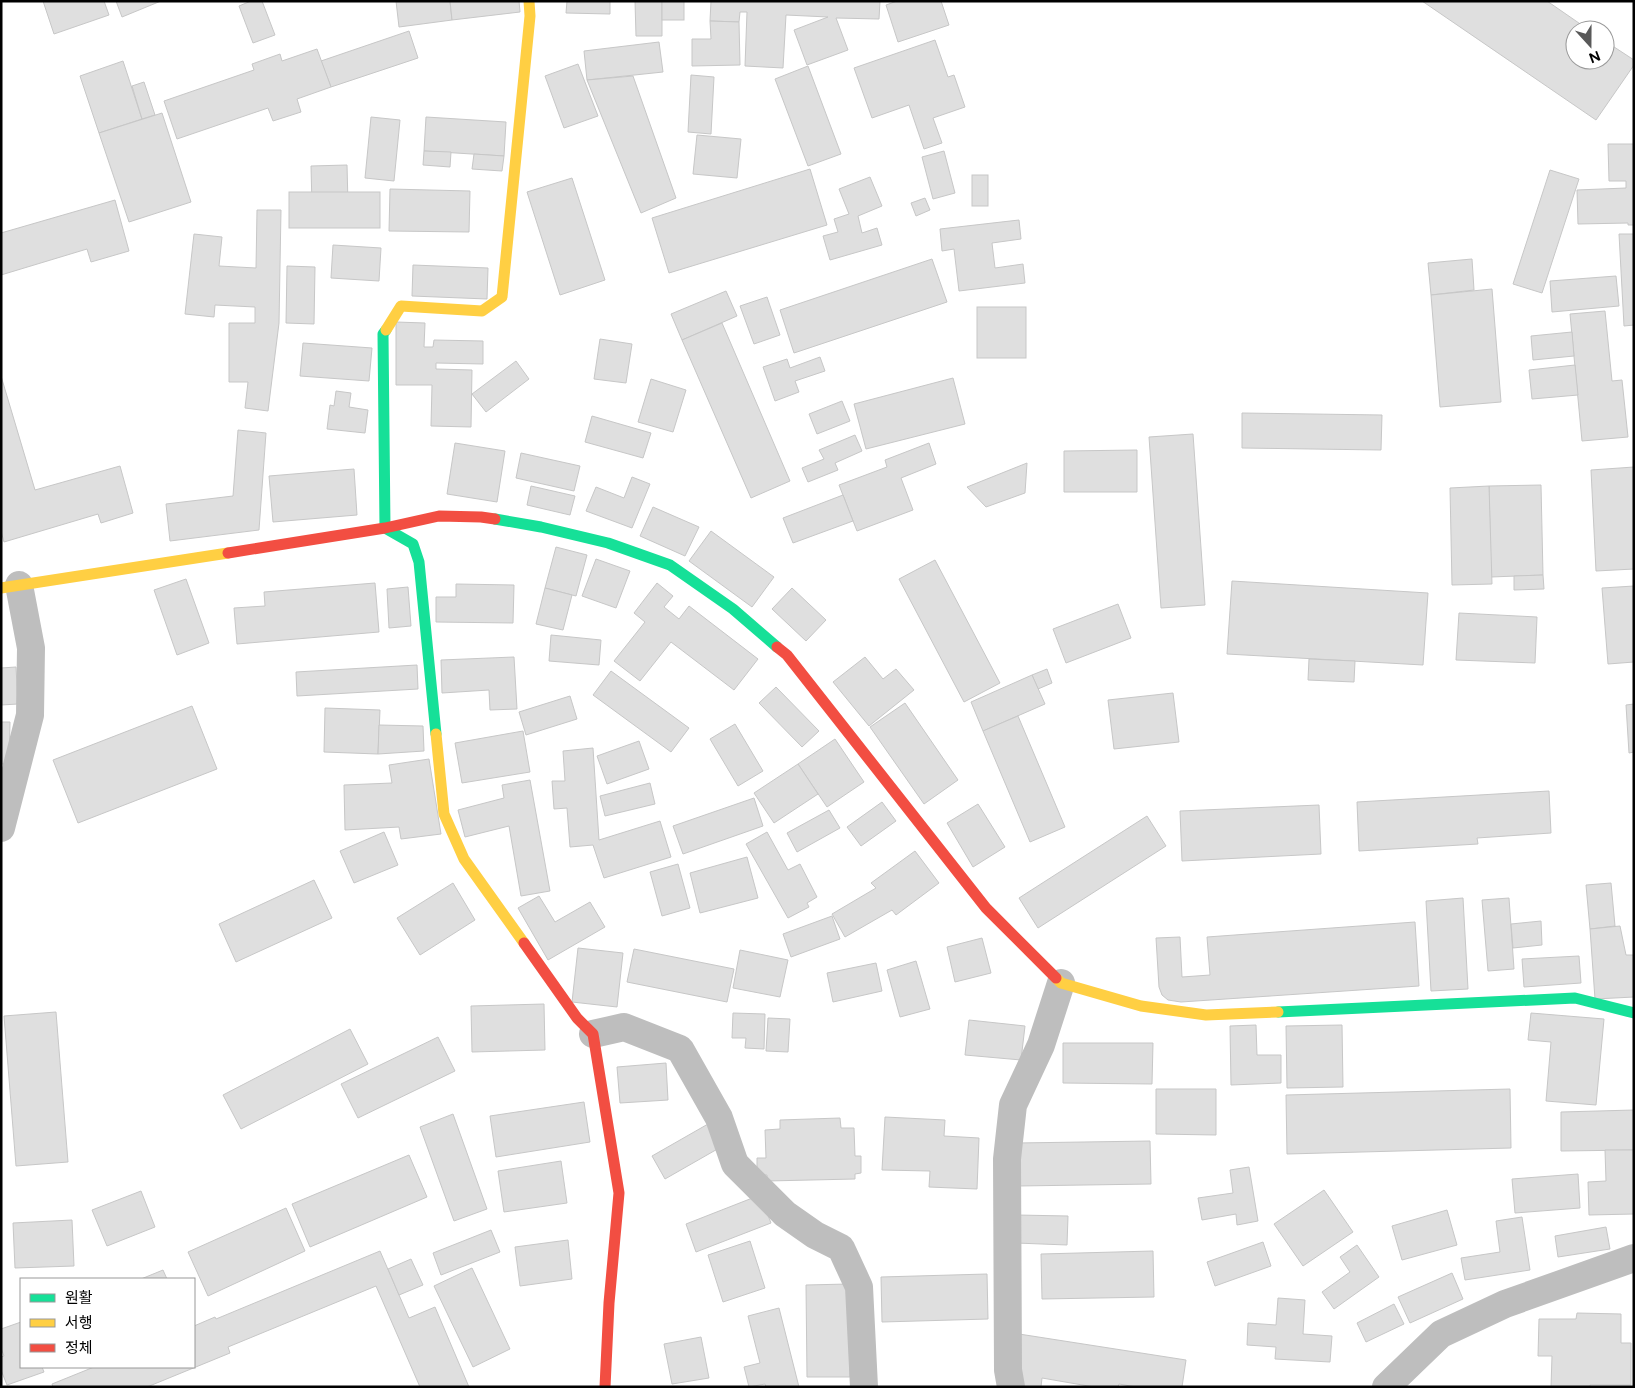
<svg xmlns="http://www.w3.org/2000/svg" width="1635" height="1388" font-family="Figtree,'Noto Sans KR',sans-serif">
  <rect width="100%" height="100%" fill="#fff"/>
  <g fill="#dfdfdf" stroke="#c7c7c7">
    <path d="M43 1H104L109 15 54 34Z"/>
    <path d="M116 1H161L122 17Z"/>
    <path d="M251 1H262L275 35 253 43 239 6Z"/>
    <path d="M396 1H450L452 20 399 27Z"/>
    <path d="M450 1H519L520 12 452 20Z"/>
    <path d="M567 1H610V14L566 13Z"/>
    <path d="M635 1H662V36H636Z"/>
    <rect x="662" y="1" width="22" height="19"/>
    <path d="M711 1H880L879 19 836 18 848 50 807 65 794 30 828 17 786 15 783 68 745 66 747 12H740L739 22 710 21Z"/>
    <path d="M897 1H941L949 25 898 42 886 5Z"/>
    <path d="M1422 1H1547L1589 30H1575V60H1605V41L1634 60V65L1596 120Z"/>
    <path d="M710 21 739 22 740 65 692 66V39H711Z"/>
    <path d="M409 31 418 58 331 87 321 61Z"/>
    <path d="M935 40 948 77 954 75 965 107 933 118 942 143 924 149 909 105 872 118 854 68Z"/>
    <path d="M659 42 663 72 587 80 584 51Z"/>
    <path d="M317 49 331 87 297 99 301 112 273 121 268 108 177 139 164 101 254 70 252 64 280 54 282 61Z"/>
    <path d="M123 61 142 119 99 133 80 76Z"/>
    <path d="M578 64 598 116 564 128 545 76Z"/>
    <path d="M808 66 841 154 808 166 775 79Z"/>
    <path d="M691 75 714 77 711 134 688 132Z"/>
    <path d="M633 76 676 198 641 213 587 80Z"/>
    <path d="M144 82 155 115 142 119 132 86Z"/>
    <path d="M162 113 191 202 129 222 99 133Z"/>
    <path d="M371 117 400 120 394 181 365 178Z"/>
    <path d="M426 117 506 122 504 156 424 151Z"/>
    <path d="M697 135 741 139 737 178 693 174Z"/>
    <path d="M1608 144H1634V225H1628V223L1578 224 1577 190 1626 188V181H1609Z"/>
    <path d="M424 151 451 152 450 167 423 165Z"/>
    <path d="M944 151 955 193 933 199 922 157Z"/>
    <path d="M474 154 504 156 502 171 472 169Z"/>
    <path d="M347 165 348 204 312 206 311 166Z"/>
    <path d="M810 169 827 225 669 273 652 218Z"/>
    <path d="M1550 170 1579 179 1542 293 1513 284Z"/>
    <rect x="972" y="175" width="16" height="31"/>
    <path d="M870 177 882 206 858 216 862 233 877 228 882 245 830 260 823 236 838 232 834 219 849 214 839 189Z"/>
    <path d="M572 178 605 280 560 295 527 192Z"/>
    <path d="M390 189 470 191 469 232 389 231Z"/>
    <rect x="289" y="192" width="91" height="36"/>
    <path d="M925 198 930 210 916 216 911 203Z"/>
    <path d="M115 200 129 251 91 262 87 249 1 275V233Z"/>
    <path d="M257 210H281L279 323 268 411 245 408 248 382H229V323H255V307L215 305 214 317 185 314 194 234 222 237 219 266 256 268Z"/>
    <path d="M1019 220 1021 239 992 243 995 268 1023 264 1025 283 959 291 954 249 942 251 940 229Z"/>
    <path d="M1619 234H1634V325L1624 326Z"/>
    <path d="M333 245 381 248 379 281 331 278Z"/>
    <path d="M932 259 947 302 794 353 780 310Z"/>
    <path d="M1472 259 1474 290 1431 295 1428 263Z"/>
    <path d="M413 265 488 268 487 299 412 296Z"/>
    <path d="M287 266 315 267 314 324 286 323Z"/>
    <path d="M1616 276 1619 306 1552 312 1550 281Z"/>
    <path d="M1492 289 1501 402 1440 407 1431 295Z"/>
    <path d="M726 291 737 316 682 340 671 314Z"/>
    <path d="M767 297 780 335 754 344 740 306Z"/>
    <rect x="977" y="307" width="49" height="51"/>
    <path d="M1605 311 1612 381 1622 380 1628 437 1582 441 1570 314Z"/>
    <path d="M396 322 425 323 424 347H433L434 340 483 341V364L436 363V369L472 370 471 427 431 426 432 385H396Z"/>
    <path d="M722 323 790 481 751 498 682 340Z"/>
    <path d="M1572 332 1574 356 1533 360 1531 336Z"/>
    <path d="M600 339 632 344 626 383 594 379Z"/>
    <path d="M303 343 372 348 369 381 300 376Z"/>
    <path d="M820 357 825 371 795 381 799 392 775 401 763 367 787 359 790 368Z"/>
    <path d="M516 361 529 379 486 412 472 394Z"/>
    <path d="M1575 365 1578 395 1532 399 1529 370Z"/>
    <path d="M1 376 35 490 120 466 133 513 101 523 98 514 4 542 1 531Z"/>
    <path d="M953 378 965 424 866 449 854 404Z"/>
    <path d="M651 379 686 390 673 432 638 422Z"/>
    <path d="M336 391 351 393 349 407 368 410 365 433 327 429 330 405 334 406Z"/>
    <path d="M842 401 850 421 817 434 809 414Z"/>
    <path d="M1242 413 1382 415 1381 450 1242 448Z"/>
    <path d="M592 416 651 433 643 458 585 442Z"/>
    <path d="M238 430 266 433 259 530 170 541 166 504 233 496Z"/>
    <path d="M1193 434 1205 605 1161 608 1149 437Z"/>
    <path d="M855 435 862 451 835 463 838 470 808 482 802 468 824 459 819 450Z"/>
    <path d="M455 443 505 451 497 502 447 494Z"/>
    <path d="M929 443 936 464 901 478 913 510 857 531 839 485 887 467 885 460Z"/>
    <path d="M1137 450V492H1064V451Z"/>
    <path d="M521 453 580 466 574 491 516 478Z"/>
    <path d="M1027 463 1025 493 986 507 967 487Z"/>
    <path d="M1634 467V569L1596 571 1591 470Z"/>
    <path d="M354 469 357 515 273 522 269 476Z"/>
    <path d="M632 477 650 484 632 528 586 511 596 487 624 498Z"/>
    <path d="M1541 485 1543 575 1491 577 1489 486Z"/>
    <path d="M531 486 575 496 570 515 527 505Z"/>
    <path d="M1489 486 1492 584 1452 585 1450 488Z"/>
    <path d="M843 495 853 521 793 543 783 518Z"/>
    <path d="M653 507 699 527 685 556 640 536Z"/>
    <path d="M711 531 774 577 752 607 689 561Z"/>
    <path d="M556 547 587 555 576 596 545 588Z"/>
    <path d="M596 559 630 571 616 608 582 596Z"/>
    <path d="M935 560 1000 683 964 702 899 579Z"/>
    <path d="M1543 575 1544 589 1514 590V576Z"/>
    <path d="M186 579 209 643 177 655 154 590Z"/>
    <path d="M1232 581 1428 593 1423 665 1227 654Z"/>
    <path d="M375 583 379 632 237 644 234 608 265 606 264 592Z"/>
    <path d="M657 583 673 596 664 607 679 619 689 606 758 659 734 690 671 642 640 681 614 661 645 622 634 613Z"/>
    <path d="M456 584 514 585 513 623 436 622V597H456Z"/>
    <path d="M1634 586V662L1608 664 1602 588Z"/>
    <path d="M408 587 411 626 389 628 387 589Z"/>
    <path d="M545 588 572 595 563 630 536 624Z"/>
    <path d="M792 588 826 620 806 641 772 609Z"/>
    <path d="M1118 604 1131 638 1066 663 1053 629Z"/>
    <path d="M1459 613 1537 617 1535 663 1456 660Z"/>
    <path d="M551 635 601 640 599 665 549 661Z"/>
    <path d="M514 657 517 709 490 710 489 690 442 693 441 660Z"/>
    <path d="M865 657 883 679 896 669 914 690 869 726 833 682Z"/>
    <path d="M1309 659 1355 661 1354 682 1308 680Z"/>
    <path d="M417 665 418 689 297 696 296 672Z"/>
    <path d="M16 667 18 704 1 705V668Z"/>
    <path d="M1047 669 1052 683 1038 689 1032 675Z"/>
    <path d="M611 671 689 728 671 752 593 695Z"/>
    <path d="M1032 675 1045 704 983 731 971 702Z"/>
    <path d="M776 687 819 731 802 747 759 703Z"/>
    <path d="M1173 693 1179 742 1114 749 1108 700Z"/>
    <path d="M570 696 577 719 526 735 519 712Z"/>
    <path d="M905 703 958 780 924 804 870 727Z"/>
    <path d="M1634 704V752L1629 753 1626 705Z"/>
    <path d="M192 706 217 769 78 823 53 760Z"/>
    <path d="M325 708 380 710 378 754 324 752Z"/>
    <path d="M1018 716 1065 827 1030 842 983 731Z"/>
    <path d="M1 722H10L9 764H1Z"/>
    <path d="M735 724 763 771 738 786 710 739Z"/>
    <path d="M379 725 423 726 424 751 378 754Z"/>
    <path d="M523 731 530 772 462 783 455 743Z"/>
    <path d="M835 739 864 782 827 807 798 764Z"/>
    <path d="M639 741 649 769 607 784 597 756Z"/>
    <path d="M593 748 599 840 660 821 671 857 604 878 593 845 570 847 567 808 554 809 552 781H565L563 751Z"/>
    <path d="M429 759 441 834 401 839 399 827 345 830 344 785 392 783 389 765Z"/>
    <path d="M798 764 818 794 774 823 754 793Z"/>
    <path d="M530 780 550 891 521 896 509 826 465 837 458 810 504 798 502 785Z"/>
    <path d="M650 783 655 804 605 816 600 796Z"/>
    <path d="M1549 791 1551 833 1477 838 1478 844 1359 851 1357 802Z"/>
    <path d="M754 798 763 826 683 854 673 826Z"/>
    <path d="M882 802 896 821 861 846 847 827Z"/>
    <path d="M978 804 1005 847 973 867 947 823Z"/>
    <path d="M1319 805 1321 854 1182 861 1180 811Z"/>
    <path d="M829 810 840 828 797 852 787 833Z"/>
    <path d="M1147 816 1166 846 1038 928 1019 898Z"/>
    <path d="M384 832 398 865 354 883 340 851Z"/>
    <path d="M767 832 788 870 800 864 817 897 807 903 809 907 788 918 746 844Z"/>
    <path d="M915 851 939 883 896 915 892 910 845 937 832 914 876 888 871 883Z"/>
    <path d="M747 857 758 898 700 913 690 873Z"/>
    <path d="M678 864 690 908 662 916 650 872Z"/>
    <path d="M314 880 332 918 236 962 219 924Z"/>
    <path d="M453 883 475 920 420 955 397 918Z"/>
    <path d="M1611 883 1615 926 1590 929 1586 885Z"/>
    <path d="M539 896 555 922 590 902 605 927 548 960 518 908Z"/>
    <path d="M1463 898 1468 989 1431 991 1426 901Z"/>
    <path d="M1509 898 1514 969 1488 971 1482 900Z"/>
    <path d="M832 916 840 939 791 957 783 934Z"/>
    <path d="M1541 921 1542 945 1513 948 1511 924Z"/>
    <path d="M1415 922 1419 986 1181 1002 1168 1000 1162 995 1159 987 1156 938 1180 937 1182 977 1210 975 1207 937Z"/>
    <path d="M1620 926 1626 955H1634V997L1595 999 1590 929Z"/>
    <path d="M982 938 991 973 955 982 947 947Z"/>
    <path d="M578 948 623 953 617 1007 572 1002Z"/>
    <path d="M634 949 734 969 727 1002 627 982Z"/>
    <path d="M740 950 788 960 780 997 733 988Z"/>
    <path d="M1579 956 1581 983 1524 987 1522 959Z"/>
    <path d="M916 961 930 1009 900 1017 887 970Z"/>
    <path d="M876 963 882 991 833 1002 827 973Z"/>
    <path d="M544 1004 545 1050 472 1052 471 1006Z"/>
    <path d="M56 1012 68 1162 16 1166 4 1016Z"/>
    <path d="M733 1013 765 1014 764 1049 745 1048 746 1038H732Z"/>
    <path d="M1531 1013 1604 1019 1596 1105 1546 1101 1551 1042 1528 1040Z"/>
    <path d="M768 1018 790 1019 788 1052 766 1051Z"/>
    <path d="M969 1020 1025 1026 1021 1060 965 1055Z"/>
    <path d="M1256 1025 1257 1055H1281V1083L1231 1085 1230 1026Z"/>
    <path d="M1342 1025 1343 1087 1287 1088 1286 1026Z"/>
    <path d="M350 1029 368 1064 241 1129 223 1095Z"/>
    <path d="M438 1037 455 1071 358 1118 341 1084Z"/>
    <path d="M1063 1043H1153L1152 1084 1063 1083Z"/>
    <path d="M666 1063 668 1100 620 1103 617 1067Z"/>
    <path d="M1156 1089H1216V1135L1156 1134Z"/>
    <path d="M1510 1089 1511 1148 1287 1154 1286 1095Z"/>
    <path d="M584 1102 590 1142 496 1157 490 1116Z"/>
    <path d="M1634 1110V1150L1561 1151V1112Z"/>
    <path d="M453 1114 487 1209 454 1221 420 1127Z"/>
    <path d="M885 1117 945 1120 944 1136 979 1138 977 1189 929 1187 930 1171 882 1170Z"/>
    <path d="M840 1118 841 1128H854L855 1156H861V1173L855 1174V1179L767 1181V1175H757V1158H766L765 1130 780 1129V1120Z"/>
    <path d="M708 1124 721 1147 665 1179 652 1156Z"/>
    <path d="M1150 1141 1151 1184 1018 1186 1017 1143Z"/>
    <path d="M1605 1150H1634V1214L1589 1215 1588 1182 1606 1181Z"/>
    <path d="M409 1155 427 1197 310 1247 292 1204Z"/>
    <path d="M561 1161 567 1203 504 1212 498 1171Z"/>
    <path d="M1249 1167 1258 1221 1237 1225 1236 1214 1202 1220 1198 1198 1233 1193 1230 1170Z"/>
    <path d="M1578 1174 1580 1208 1515 1213 1512 1179Z"/>
    <path d="M1324 1190 1353 1232 1303 1266 1274 1224Z"/>
    <path d="M141 1191 155 1227 107 1246 92 1210Z"/>
    <path d="M760 1195 771 1223 696 1252 686 1224Z"/>
    <path d="M286 1208 305 1251 208 1296 188 1252Z"/>
    <path d="M1447 1210 1457 1245 1402 1260 1392 1226Z"/>
    <path d="M1017 1215 1068 1216 1067 1245 1016 1243Z"/>
    <path d="M1522 1217 1530 1270 1465 1280 1461 1258 1500 1252 1496 1221Z"/>
    <path d="M72 1220 74 1266 15 1268 13 1223Z"/>
    <path d="M1606 1227 1610 1249 1558 1257 1555 1236Z"/>
    <path d="M491 1230 500 1252 441 1275 433 1253Z"/>
    <path d="M568 1240 572 1279 520 1286 515 1247Z"/>
    <path d="M750 1241 765 1288 723 1302 708 1255Z"/>
    <path d="M1263 1242 1271 1266 1215 1286 1207 1262Z"/>
    <path d="M1357 1245 1379 1277 1334 1309 1322 1292 1350 1272 1340 1257Z"/>
    <path d="M380 1251 409 1318 435 1307 469 1387H420L376 1286 228 1347 230 1353 147 1387H53L52 1384 94 1367H194V1326L215 1317 216 1319Z"/>
    <path d="M1153 1251 1154 1297 1042 1299 1041 1254Z"/>
    <path d="M411 1259 423 1285 399 1295 388 1269Z"/>
    <path d="M472 1268 510 1349 473 1367 434 1286Z"/>
    <path d="M163 1270 167 1279H141Z"/>
    <path d="M1452 1273 1463 1299 1410 1323 1398 1297Z"/>
    <path d="M987 1274 988 1319 882 1322 881 1277Z"/>
    <path d="M848 1284 850 1377H807L806 1285Z"/>
    <path d="M1278 1298 1305 1300 1303 1334 1332 1336 1330 1362 1275 1359 1276 1347 1247 1345 1248 1323 1276 1325Z"/>
    <path d="M1394 1304 1404 1324 1366 1342 1357 1323Z"/>
    <path d="M779 1308 799 1387H766L765 1384 749 1387 744 1367 760 1363 748 1316Z"/>
    <path d="M1577 1313 1621 1314V1343H1631V1385H1590V1387H1551L1552 1356H1538L1539 1319H1576Z"/>
    <path d="M21 1322V1367H42L44 1372 7 1385 1 1370V1357L4 1356 1 1348V1329Z"/>
    <path d="M1019 1334 1186 1360 1182 1387H1136L1119 1384 1118 1387H1094L1042 1378 1041 1387H1019Z"/>
    <path d="M701 1337 709 1378 672 1384 664 1344Z"/>
  </g>
  <g fill="none" stroke-linecap="round" stroke-linejoin="round">
    <g stroke="#bebebe" stroke-width="28">
      <path d="M1 828 30 715 31 648 19 585"/>
      <path d="M593 1034 624 1027 680 1049 719 1118 735 1164 785 1214 815 1235 841 1248 859 1287 864 1387"/>
      <path d="M1011 1387 1008 1370 1007 1159 1013 1105 1041 1045 1061 983"/>
      <path d="M1386 1387 1441 1334 1505 1304 1634 1258"/>
    </g>
    <g stroke="#16e098" stroke-width="11">
      <path d="M386 330 383 334 385 528 413 544 419 562 436 734"/>
      <path d="M495 519 541 527 608 543 670 565 733 609 777 647"/>
      <path d="M1278 1012 1575 998 1634 1013"/>
    </g>
    <g stroke="#ffcf43" stroke-width="11">
      <path d="M386 330 401 306 482 311 502 297 530 16 529 1"/>
      <path d="M1 588 228 553"/>
      <path d="M436 734 444 814 464 859 524 943"/>
      <path d="M1056 978 1061 983 1141 1006 1206 1015 1278 1012"/>
    </g>
    <g stroke="#f24e42" stroke-width="11">
      <path d="M228 553 385 528 439 516 481 517 495 519"/>
      <path d="M777 647 787 655 986 908 1056 978"/>
      <path d="M524 943 577 1018 593 1034 619 1193 609 1303 605 1387"/>
    </g>
  </g>
  <rect width="1635" height="1388" fill="none" stroke="#000000" stroke-width="5"/>
  <rect x="20" y="1278" width="175" height="90" fill="#ffffff" stroke="#999999"/>
  <rect x="30" y="1294" width="25" height="8" fill="#16e098" stroke="#999999"/>
  <text x="65" y="1303" font-size="15" fill="#000000">원활</text>
  <rect x="30" y="1319" width="25" height="8" fill="#ffcf43" stroke="#999999"/>
  <text x="65" y="1328" font-size="15" fill="#000000">서행</text>
  <rect x="30" y="1344" width="25" height="8" fill="#f24e42" stroke="#999999"/>
  <text x="65" y="1353" font-size="15" fill="#000000">정체</text>
  <g transform="translate(1590 45) rotate(159)"><circle r="24" fill="#ffffff" stroke="#999999"/>
  <path d="M0-4L9 19L0 12L-9 19Z" fill="#595959"/>
  <text y="-8" font-size="14" font-weight="bold" text-anchor="middle" fill="#000000">N</text>
  </g>
</svg>
